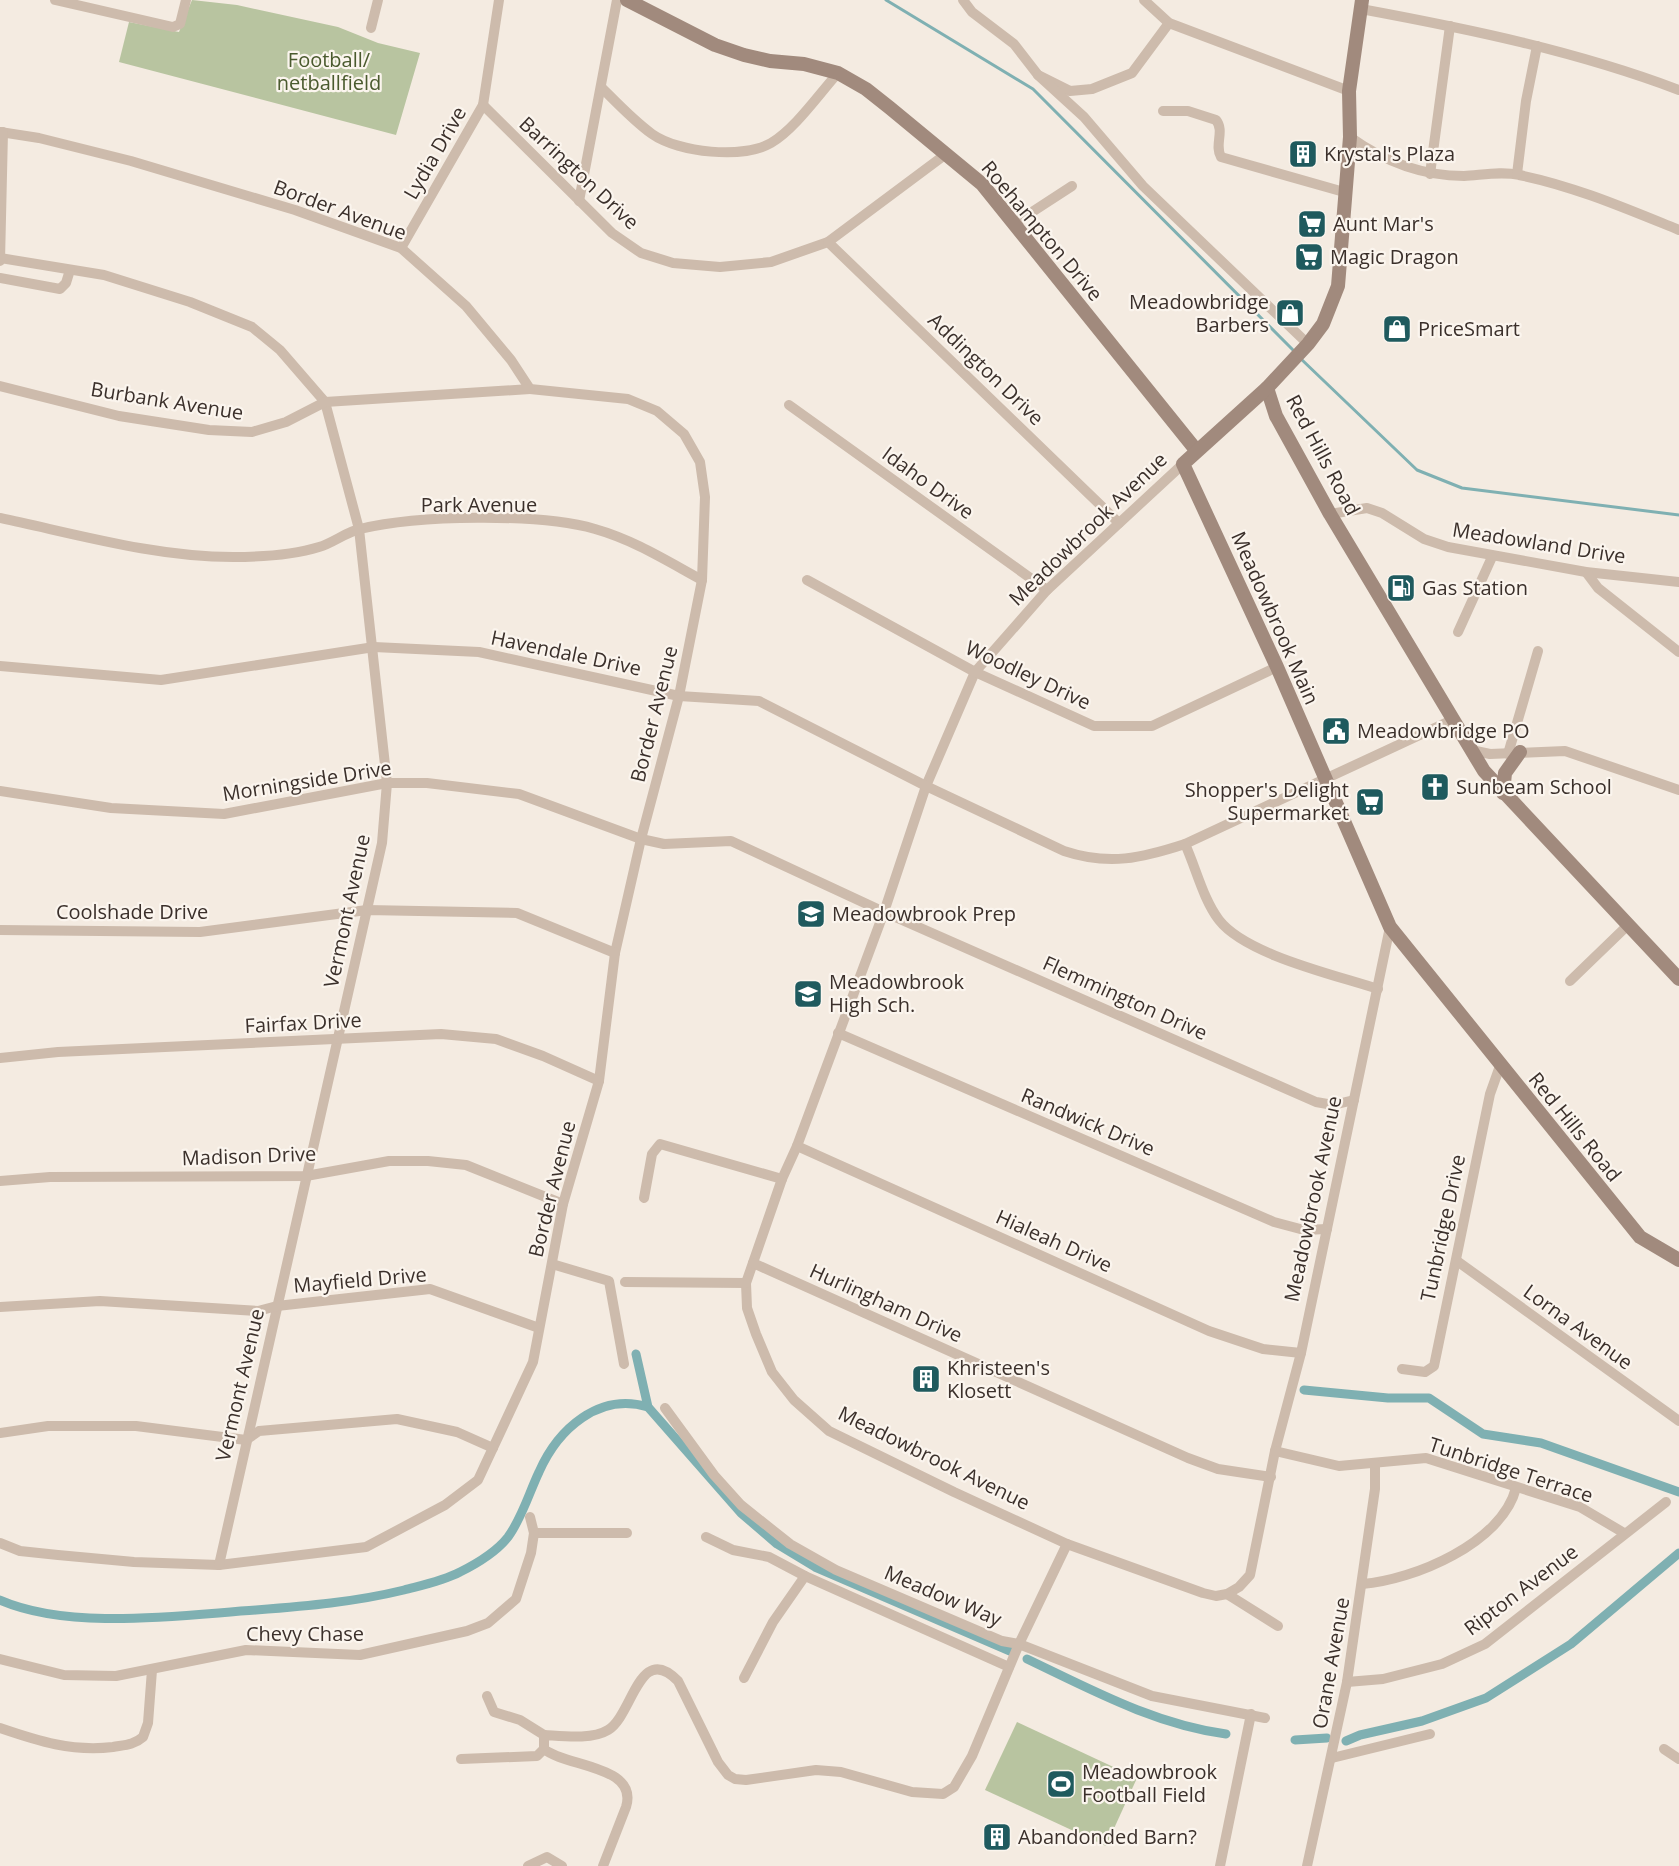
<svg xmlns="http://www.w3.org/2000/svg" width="1679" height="1866" font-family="'Open Sans',sans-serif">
  <rect width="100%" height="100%" fill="#f4ebe1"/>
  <g fill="#b8c4a0">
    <path d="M192 0 237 5 338 27 378 43 420 53 396 135 119 62 129 22 179 32Z"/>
    <path d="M1017 1722 1137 1778 1106 1846 985 1790Z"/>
  </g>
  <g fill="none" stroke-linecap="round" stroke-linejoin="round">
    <g stroke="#7fb0b2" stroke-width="3">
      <path d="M886 0 1033 89 1296 353"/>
      <path d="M1300 358 1417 470 1462 488 1679 515"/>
    </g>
    <g stroke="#7fb0b2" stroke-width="9">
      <path d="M636 1354 648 1407 741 1513 777 1544 815 1567 1010 1651"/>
      <path d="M1304 1390 1388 1398H1429L1483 1434 1541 1443 1679 1492"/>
      <path d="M0 1600C71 1631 181 1615 256 1610 307 1606 355 1602 404 1590 423 1585 443 1581 460 1572 476 1564 497 1551 508 1537 522 1518 529 1493 539 1472 558 1429 599 1392 648 1407"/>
      <path d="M1027 1659C1092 1690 1154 1724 1226 1734"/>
      <path d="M1295 1740 1327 1738"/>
      <path d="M1346 1741 1360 1735 1422 1721 1486 1698 1571 1644 1679 1553"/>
    </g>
    <g stroke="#cdbbac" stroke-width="10">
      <path d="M55 0 173 27 180 24 186 0"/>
      <path d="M963 0 972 12 1014 44 1038 75 1070 91 1092 89 1132 73 1169 23"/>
      <path d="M1144 0 1169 23 1349 91"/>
      <path d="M1361 9C1469 29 1576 51 1679 90"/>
      <path d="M371 28 378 0"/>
      <path d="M1038 75 1084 117 1143 186 1308 344"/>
      <path d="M602 88C618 104 634 121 652 134 679 153 743 159 771 143 795 129 819 94 838 73"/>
      <path d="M483 105 612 233 641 253 673 263 720 267 771 262 828 242 946 154"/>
      <path d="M1163 111H1188L1216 120C1225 131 1214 145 1221 157L1344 192"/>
      <path d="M0 132 39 138 131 161 295 210 401 248 466 306 511 360 530 389 628 399 657 411 684 434 700 462 705 497 702 580 679 696 641 839 615 953 599 1081 563 1204 533 1362 478 1480 445 1505 366 1547 219 1565 134 1562 58 1555 20 1551 0 1543"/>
      <path d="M1350 137C1385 162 1421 176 1464 176 1482 175 1502 171 1519 175 1574 186 1627 209 1679 230"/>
      <path d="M1430 174 1450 26"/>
      <path d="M1517 174 1526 101 1537 46"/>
      <path d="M579 201 617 0"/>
      <path d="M1015 223 1072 186"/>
      <path d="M828 242 1119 523"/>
      <path d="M401 248 483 105 499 0"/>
      <path d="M0 258 104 275 190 302 252 327 280 350 325 402 359 529 387 783 382 843 219 1565"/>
      <path d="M0 261 3 132"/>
      <path d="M0 278 60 289 66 283 70 270"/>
      <path d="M0 386 119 416 209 430 252 432 286 422 325 402 530 389"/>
      <path d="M789 405 1047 590"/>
      <path d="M1183 464 1047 590 975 672 926 786 884 912 797 1146 782 1179 746 1283 747 1308 756 1334 772 1372 794 1400 829 1431 954 1492 1067 1544 1203 1593 1216 1596 1227 1594 1239 1587 1250 1575 1275 1451 1301 1353 1390 927"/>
      <path d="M1330 514 1367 508 1382 513 1424 539 1448 547 1586 572 1679 582"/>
      <path d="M0 518C76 534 155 557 233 557 259 557 293 555 319 547 333 543 346 532 360 529 417 515 539 513 595 529 634 540 667 561 702 580"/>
      <path d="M1586 572 1598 588 1679 652"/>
      <path d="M807 580 975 672 1094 726H1152L1277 667"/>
      <path d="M1458 632 1492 557"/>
      <path d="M0 666 161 680 374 647 479 652 679 696 759 701 926 786 1064 851C1109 866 1142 858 1185 844L1452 720"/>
      <path d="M1471 750 1490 754 1565 751 1679 790"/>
      <path d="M1508 754 1538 651"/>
      <path d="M0 791 111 808 224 814 387 783H427L519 794 641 839 664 844 731 841 884 912 1316 1102 1333 1105 1354 1100"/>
      <path d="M1185 844C1196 868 1203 899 1219 920 1246 955 1336 975 1378 989"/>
      <path d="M0 930 200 932 367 910 517 913 615 953"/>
      <path d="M1570 981 1628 925"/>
      <path d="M838 1033 1274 1222 1304 1230 1327 1229"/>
      <path d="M0 1058 58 1052 441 1034 496 1039 543 1056 599 1081"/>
      <path d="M797 1146 1209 1331 1263 1349 1301 1353"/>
      <path d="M0 1181 50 1177 306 1176 389 1161H428L466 1165 563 1204"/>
      <path d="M644 1198 652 1154 660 1144 782 1179"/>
      <path d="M1457 1261 1679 1421"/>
      <path d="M753 1263 1188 1458 1218 1469 1271 1477"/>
      <path d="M552 1264 609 1281 624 1364"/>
      <path d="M625 1282 746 1283"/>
      <path d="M0 1307 100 1301 258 1311 277 1306 430 1289 539 1328"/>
      <path d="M1402 1369 1425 1372 1434 1366 1490 1094 1500 1066"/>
      <path d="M665 1408 714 1475 741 1505 790 1544 836 1570 1002 1641 1019 1644 1152 1696 1265 1718"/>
      <path d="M0 1433 48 1426H136L246 1440 259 1431 397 1419 457 1432 493 1448"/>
      <path d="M1275 1451 1339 1466 1426 1458 1580 1507 1624 1533"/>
      <path d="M534 1533H627"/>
      <path d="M706 1537 733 1550 769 1557 805 1576 1009 1667"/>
      <path d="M1362 1584C1414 1580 1502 1543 1516 1488"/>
      <path d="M1227 1594 1278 1626"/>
      <path d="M0 1659 64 1675 116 1676 246 1650 360 1655 467 1631 488 1623 516 1599 531 1553 534 1533 530 1517"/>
      <path d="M744 1678 773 1622 805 1576"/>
      <path d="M1347 1682 1383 1679 1442 1664 1485 1644 1666 1502"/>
      <path d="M487 1696 494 1712 520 1720 544 1735"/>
      <path d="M0 1728C38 1741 72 1752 113 1747 124 1745 134 1745 143 1737L148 1723 152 1670"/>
      <path d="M544 1749C565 1767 639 1765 626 1807L603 1866"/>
      <path d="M1664 1749 1679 1759"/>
      <path d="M1332 1758 1430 1734"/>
      <path d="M461 1759 537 1756 544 1749V1735C562 1736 592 1740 608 1730 633 1715 639 1641 678 1681L718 1762 728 1775 735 1779 746 1780 816 1770 841 1772 912 1792 943 1794 954 1787 972 1756 1019 1644 1067 1544"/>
      <path d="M528 1866 547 1857 562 1866"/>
      <path d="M1220 1866 1251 1714"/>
      <path d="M1307 1866 1347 1682 1375 1489V1464"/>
    </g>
    <g stroke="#a18a7d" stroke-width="14">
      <path d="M627 0 715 45 744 55 770 61 804 64 838 73 866 89 890 108 982 184 1196 450"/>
      <path d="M1362 0 1349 91 1350 137 1338 286 1323 324 1308 344 1267 388 1276 416 1330 514 1484 771 1679 979"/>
      <path d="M1267 388 1183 464 1277 667 1390 927 1640 1237 1679 1260"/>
      <path d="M1503 793 1505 773 1520 752"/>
    </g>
  </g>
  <defs>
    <g id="building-square" transform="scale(1.5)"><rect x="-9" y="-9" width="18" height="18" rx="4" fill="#1f5a5e" stroke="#fbf5ee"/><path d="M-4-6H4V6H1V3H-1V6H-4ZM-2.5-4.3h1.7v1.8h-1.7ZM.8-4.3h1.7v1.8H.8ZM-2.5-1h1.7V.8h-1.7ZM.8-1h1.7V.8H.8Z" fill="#fff"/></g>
    <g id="supermarket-square" transform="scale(1.5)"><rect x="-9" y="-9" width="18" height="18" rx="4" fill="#1f5a5e" stroke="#fbf5ee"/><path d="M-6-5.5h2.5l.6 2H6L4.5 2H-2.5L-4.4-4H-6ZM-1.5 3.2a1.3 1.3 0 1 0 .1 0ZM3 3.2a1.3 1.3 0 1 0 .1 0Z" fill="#fff"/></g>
    <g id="shop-square" transform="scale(1.5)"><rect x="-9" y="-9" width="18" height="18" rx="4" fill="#1f5a5e" stroke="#fbf5ee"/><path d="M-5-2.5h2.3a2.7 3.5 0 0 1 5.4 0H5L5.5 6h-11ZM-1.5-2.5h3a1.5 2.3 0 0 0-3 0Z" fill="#fff"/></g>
    <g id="fuel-square" transform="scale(1.5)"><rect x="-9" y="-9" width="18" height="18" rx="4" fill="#1f5a5e" stroke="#fbf5ee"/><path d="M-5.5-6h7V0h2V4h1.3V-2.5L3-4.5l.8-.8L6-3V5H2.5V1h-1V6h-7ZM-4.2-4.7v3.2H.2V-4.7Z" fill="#fff"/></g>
    <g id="civic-square" transform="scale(1.5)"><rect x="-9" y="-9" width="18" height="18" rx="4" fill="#1f5a5e" stroke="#fbf5ee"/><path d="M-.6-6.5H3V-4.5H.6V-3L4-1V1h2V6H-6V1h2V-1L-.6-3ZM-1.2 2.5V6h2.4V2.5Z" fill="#fff"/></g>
    <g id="church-square" transform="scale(1.5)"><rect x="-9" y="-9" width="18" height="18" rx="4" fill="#1f5a5e" stroke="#fbf5ee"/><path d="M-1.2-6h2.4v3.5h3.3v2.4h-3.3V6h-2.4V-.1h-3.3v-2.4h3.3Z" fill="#fff"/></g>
    <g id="school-square" transform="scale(1.5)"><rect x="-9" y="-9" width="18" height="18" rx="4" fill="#1f5a5e" stroke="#fbf5ee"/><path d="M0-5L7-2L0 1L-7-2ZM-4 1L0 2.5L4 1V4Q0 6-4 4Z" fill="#fff"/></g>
    <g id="stadium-square" transform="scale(1.5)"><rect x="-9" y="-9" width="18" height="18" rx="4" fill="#1f5a5e" stroke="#fbf5ee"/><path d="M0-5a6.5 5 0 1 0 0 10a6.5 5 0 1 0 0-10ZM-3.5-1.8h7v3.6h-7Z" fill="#fff"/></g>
  </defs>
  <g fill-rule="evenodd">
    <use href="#building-square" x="1303" y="154"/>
    <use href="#supermarket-square" x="1312" y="224"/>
    <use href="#supermarket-square" x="1309" y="257"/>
    <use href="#shop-square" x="1290" y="313"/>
    <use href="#shop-square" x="1397" y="329"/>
    <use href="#fuel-square" x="1401" y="588"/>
    <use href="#civic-square" x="1336" y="731"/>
    <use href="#church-square" x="1435" y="787"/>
    <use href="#supermarket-square" x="1370" y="802"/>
    <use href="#school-square" x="811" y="914"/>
    <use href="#school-square" x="808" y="994"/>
    <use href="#building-square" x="926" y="1379"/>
    <use href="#stadium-square" x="1061" y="1784"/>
    <use href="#building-square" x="997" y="1837"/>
  </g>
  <g text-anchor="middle" stroke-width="4.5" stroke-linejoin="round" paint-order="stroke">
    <g font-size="20" fill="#4a5a2e" stroke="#fbf5ee">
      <text x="329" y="67">Football/<tspan x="329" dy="23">netballfield</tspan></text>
    </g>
    <g font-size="20" fill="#3b302b" stroke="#fbf5ee">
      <text transform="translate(435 153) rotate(-60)" y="7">Lydia Drive</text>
      <text transform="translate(579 173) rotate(43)" y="7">Barrington Drive</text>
      <text transform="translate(340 210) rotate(20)" y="7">Border Avenue</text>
      <text transform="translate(1042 231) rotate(50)" y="7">Roehampton Drive</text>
      <text transform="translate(986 369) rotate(44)" y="7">Addington Drive</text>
      <text transform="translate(167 401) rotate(9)" y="7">Burbank Avenue</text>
      <text transform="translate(1323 455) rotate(62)" y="7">Red Hills Road</text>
      <text transform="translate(928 483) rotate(36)" y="7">Idaho Drive</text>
      <text x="479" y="512">Park Avenue</text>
      <text transform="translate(1088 529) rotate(-44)" y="7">Meadowbrook Avenue</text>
      <text transform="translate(1539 543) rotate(9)" y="7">Meadowland Drive</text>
      <text transform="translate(1275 618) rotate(66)" y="7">Meadowbrook Main</text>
      <text transform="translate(566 653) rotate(12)" y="7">Havendale Drive</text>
      <text transform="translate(1028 675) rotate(25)" y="7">Woodley Drive</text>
      <text transform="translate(654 714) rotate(-76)" y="7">Border Avenue</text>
      <text transform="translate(307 781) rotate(-9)" y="7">Morningside Drive</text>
      <text transform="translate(347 911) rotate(-78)" y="7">Vermont Avenue</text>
      <text x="132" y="919">Coolshade Drive</text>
      <text transform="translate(1125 998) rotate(24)" y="7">Flemmington Drive</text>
      <text transform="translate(303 1023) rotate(-3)" y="7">Fairfax Drive</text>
      <text transform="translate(1088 1122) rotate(23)" y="7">Randwick Drive</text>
      <text transform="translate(1575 1127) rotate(51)" y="7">Red Hills Road</text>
      <text transform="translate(249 1156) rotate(-2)" y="7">Madison Drive</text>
      <text transform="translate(552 1189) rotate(-76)" y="7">Border Avenue</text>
      <text transform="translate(1313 1199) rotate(-78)" y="7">Meadowbrook Avenue</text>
      <text transform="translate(1443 1228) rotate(-78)" y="7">Tunbridge Drive</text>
      <text transform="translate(1054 1241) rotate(24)" y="7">Hialeah Drive</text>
      <text transform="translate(360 1280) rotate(-5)" y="7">Mayfield Drive</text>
      <text transform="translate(886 1303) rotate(24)" y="7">Hurlingham Drive</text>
      <text transform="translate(1578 1327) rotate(36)" y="7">Lorna Avenue</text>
      <text transform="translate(240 1385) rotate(-77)" y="7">Vermont Avenue</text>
      <text transform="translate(934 1458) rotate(26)" y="7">Meadowbrook Avenue</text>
      <text transform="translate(1511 1470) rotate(18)" y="7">Tunbridge Terrace</text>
      <text transform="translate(1521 1590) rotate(-37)" y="7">Ripton Avenue</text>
      <text transform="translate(943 1596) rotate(23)" y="7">Meadow Way</text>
      <text x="305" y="1641">Chevy Chase</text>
      <text transform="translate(1331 1663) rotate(-80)" y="7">Orane Avenue</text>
    </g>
    <g font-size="20" fill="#3b302b" stroke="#fbf5ee" text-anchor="start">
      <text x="1324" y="161">Krystal's Plaza</text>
      <text x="1333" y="231">Aunt Mar's</text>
      <text x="1330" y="264">Magic Dragon</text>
      <text x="1269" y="309" text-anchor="end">Meadowbridge<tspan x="1269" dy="23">Barbers</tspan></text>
      <text x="1418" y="336">PriceSmart</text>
      <text x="1422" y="595">Gas Station</text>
      <text x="1357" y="738">Meadowbridge PO</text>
      <text x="1456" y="794">Sunbeam School</text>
      <text x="1349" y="797" text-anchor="end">Shopper's Delight<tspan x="1349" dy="23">Supermarket</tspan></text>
      <text x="832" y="921">Meadowbrook Prep</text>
      <text x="829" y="989">Meadowbrook<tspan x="829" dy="23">High Sch.</tspan></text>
      <text x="947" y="1375">Khristeen's<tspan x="947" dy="23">Klosett</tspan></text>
      <text x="1082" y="1779">Meadowbrook<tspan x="1082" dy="23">Football Field</tspan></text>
      <text x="1018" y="1844">Abandonded Barn?</text>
    </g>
  </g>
</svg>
